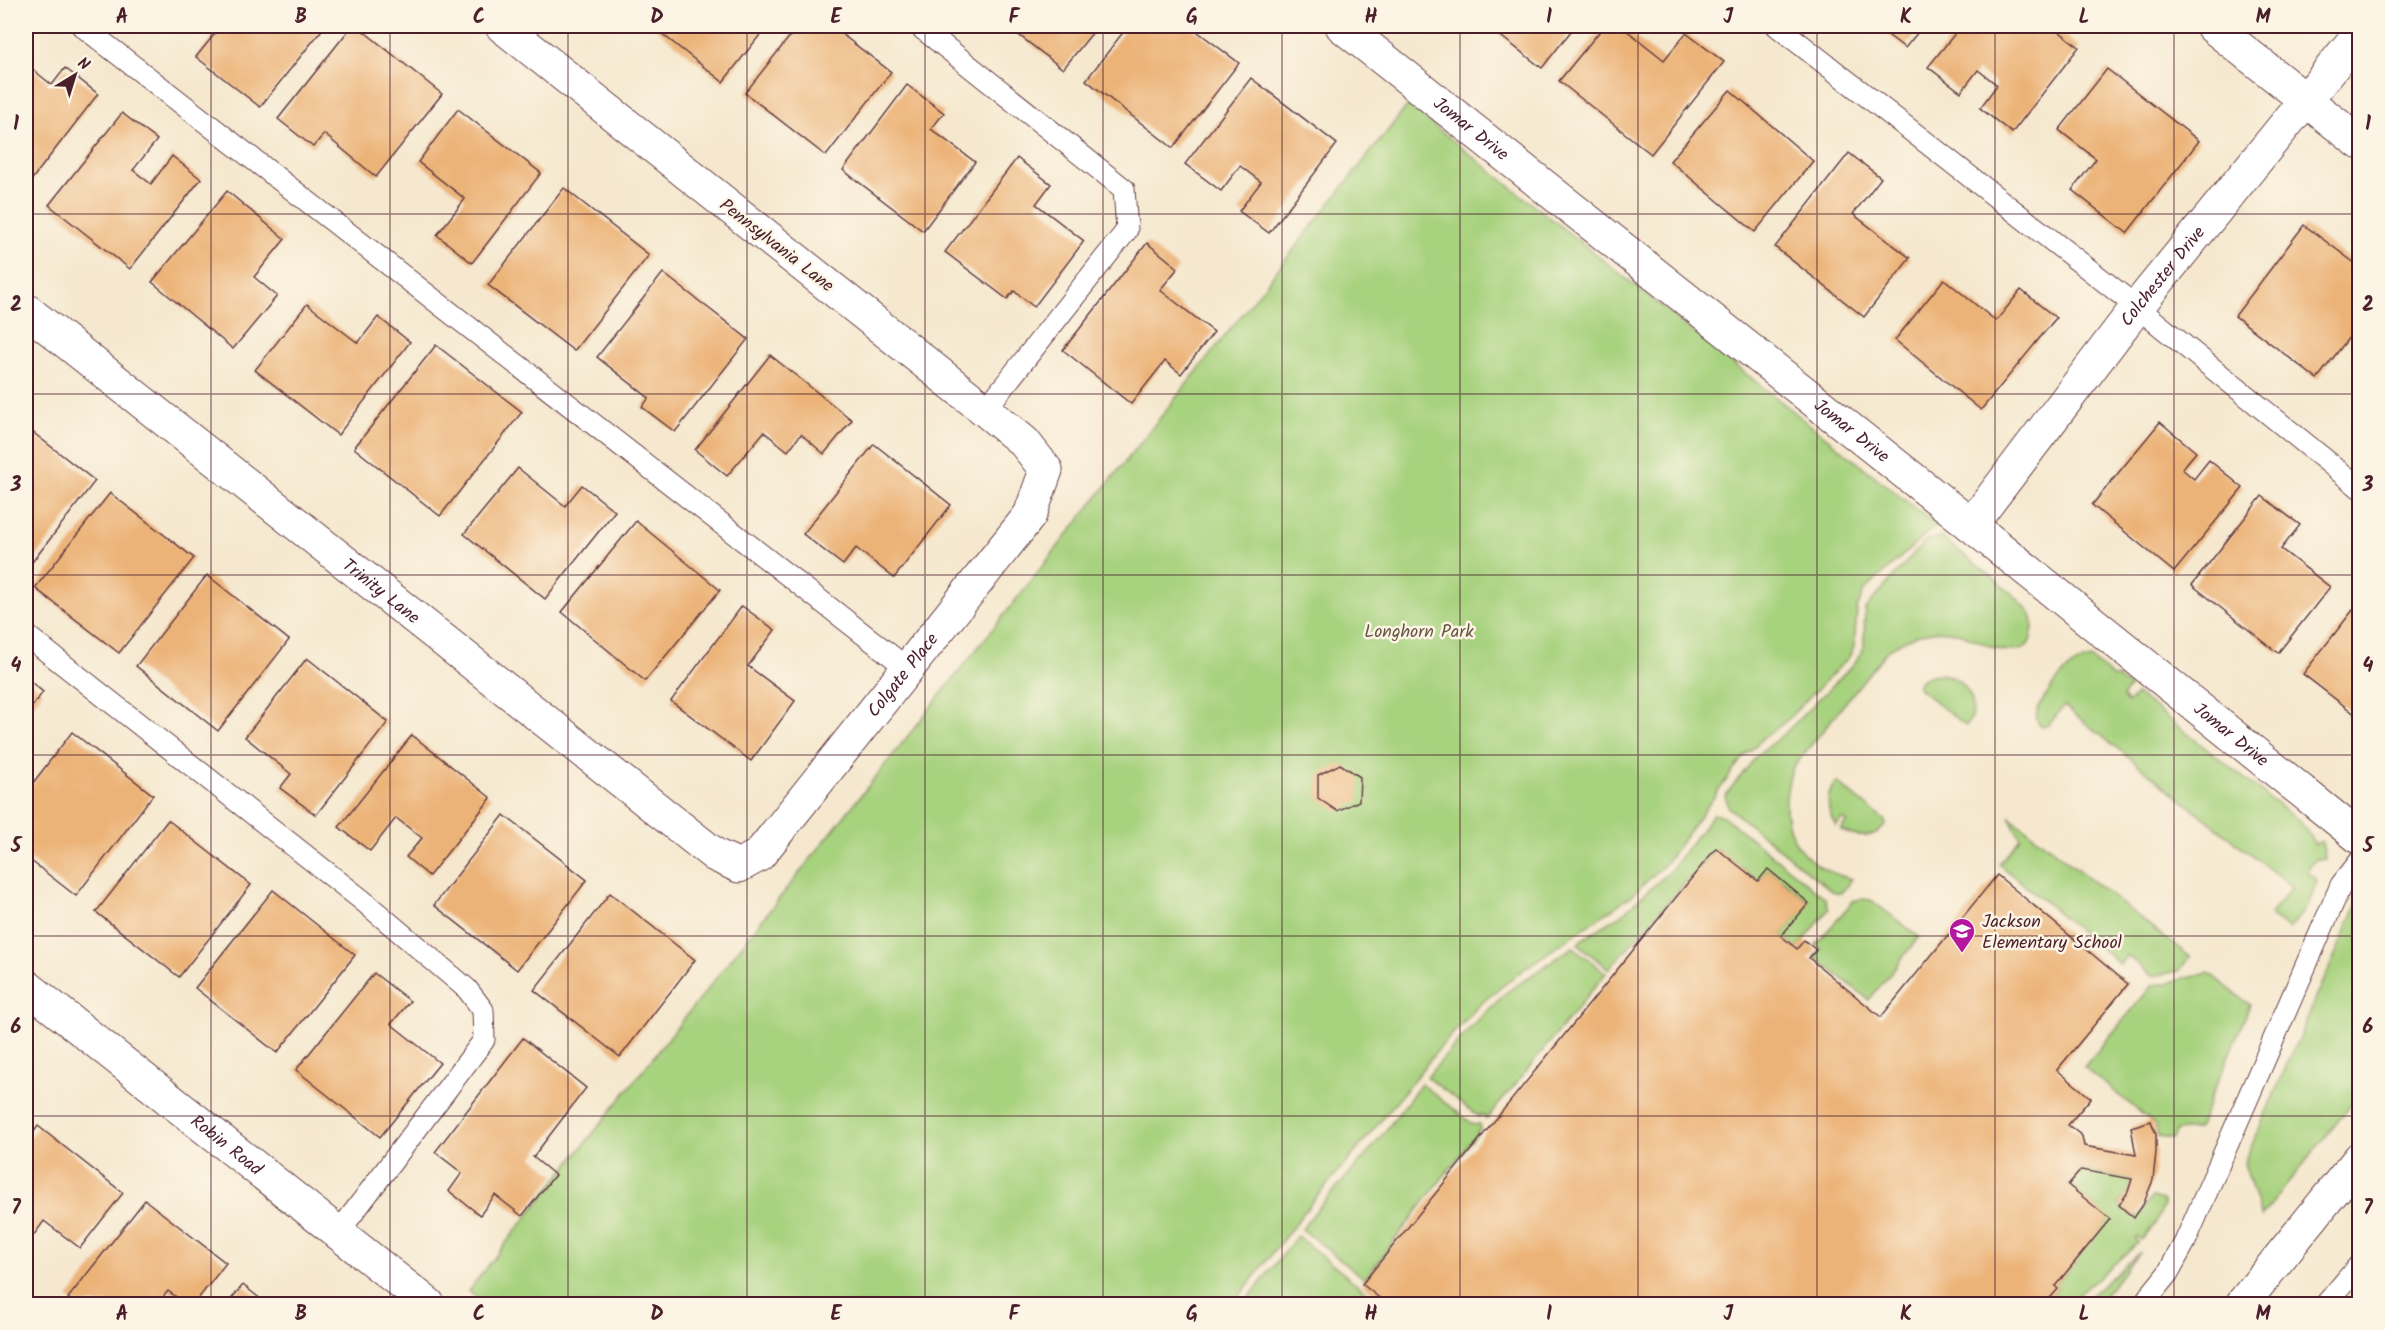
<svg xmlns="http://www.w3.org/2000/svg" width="2385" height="1330" font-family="Kalam,sans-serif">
  <rect width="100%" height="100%" fill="#fcf5e5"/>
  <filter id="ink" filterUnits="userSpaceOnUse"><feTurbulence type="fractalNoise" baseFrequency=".0167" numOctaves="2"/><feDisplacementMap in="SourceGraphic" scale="12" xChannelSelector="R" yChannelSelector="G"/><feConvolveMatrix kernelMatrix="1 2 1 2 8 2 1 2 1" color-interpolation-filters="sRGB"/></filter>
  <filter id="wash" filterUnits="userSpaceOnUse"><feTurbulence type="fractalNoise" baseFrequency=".008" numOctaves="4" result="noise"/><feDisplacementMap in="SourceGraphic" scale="24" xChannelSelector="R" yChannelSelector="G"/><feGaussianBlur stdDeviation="1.35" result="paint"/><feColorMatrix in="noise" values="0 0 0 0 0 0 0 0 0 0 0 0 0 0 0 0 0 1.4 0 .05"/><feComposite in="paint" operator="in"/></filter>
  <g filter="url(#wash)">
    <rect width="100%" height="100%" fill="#f5e8cf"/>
    <g fill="#a7d27e" stroke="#787854" stroke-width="1.5">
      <path d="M1408 105 1936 525 1864 591 1857 609 1854 646 1849 657 1785 722 1763 738 1741 760 1665 864 1631 896 1524 969 1480 1004 1437 1051 1352 1156 1312 1202 1233 1304H485L468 1291Z"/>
      <path d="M1941 537C1960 553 2021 596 2031 615 2034 622 2033 631 2031 638 2028 649 2021 651 2011 651 1995 651 1982 642 1967 636 1939 624 1909 634 1886 652L1792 769C1775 824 1794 865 1852 879L1841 893 1832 891 1729 808 1725 796 1758 754 1784 734 1851 667 1859 657 1864 645 1865 609 1925 541Z"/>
      <path d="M2092 659 2113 678 2116 677 2130 687 2122 697 2128 703 2137 694 2302 824 2315 844 2322 841 2325 859H2316L2310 866 2308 872 2317 880C2313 900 2302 914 2289 929L2272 917 2271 913 2292 887 2064 706 2047 726H2041C2035 720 2036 715 2038 707 2053 687 2065 662 2092 659Z"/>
      <path d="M1938 674C1963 674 1984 704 1966 726L1918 688V683C1924 677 1929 675 1938 674Z"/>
      <path d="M1835 783H1838L1885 821 1886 825C1873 840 1856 838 1841 830L1847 821 1842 819 1836 826C1827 813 1825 796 1835 783Z"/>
      <path d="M1713 814 1723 816 1825 898 1829 909 1797 949 1781 936 1809 902 1768 869 1758 881 1716 848 1609 969 1578 944 1581 940 1621 915 1670 871Z"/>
      <path d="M2009 816 2190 957 2179 971 2152 976 2127 955 2120 964 1999 864 2020 838Z"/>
      <path d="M1861 899 1871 900 1919 937 1869 1000 1815 957 1821 949 1816 945 1853 901Z"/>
      <path d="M2359 900V1095L2261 1217 2244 1163Z"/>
      <path d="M1573 947 1606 973 1487 1119 1481 1114 1479 1117 1427 1077 1471 1027 1507 992Z"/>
      <path d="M2209 973 2250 1005 2199 1126 2196 1129 2176 1131 2172 1139 2158 1137 2156 1126 2151 1121 2084 1067 2152 986Z"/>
      <path d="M1421 1084 1474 1125 1480 1124V1129L1365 1279 1302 1229 1318 1208 1370 1151Z"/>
      <path d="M2081 1170 2132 1179 2128 1192 2119 1205 2134 1218 2140 1215 2152 1197 2162 1200 2164 1205C2158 1220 2153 1229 2141 1240L2137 1236 2135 1239 2138 1243 2068 1304H2045L2058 1289 2055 1286 2109 1219 2068 1185Z"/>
      <path d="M1297 1236 1381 1304H1244Z"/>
      <path d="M2140 1252 2097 1304H2081L2083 1302Z"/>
    </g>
    <g id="blocks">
      <g fill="#ecb378">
        <path d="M221 26H325L260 107 196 57Z"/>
        <path d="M352 26H357L442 94 376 177 324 134 313 147 278 119Z"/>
        <path d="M652 26H767L723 82Z"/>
        <path d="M798 26H831L891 72 826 156 745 93Z"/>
        <path d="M1007 26H1098L1063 69Z"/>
        <path d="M1128 26H1190L1239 63 1173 148 1086 80Z"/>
        <path d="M1505 26H1575L1542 68 1498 34Z"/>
        <path d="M1604 26H1621L1664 60 1686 33 1724 62 1651 154 1559 81Z"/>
        <path d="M1876 26H1923L1905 48Z"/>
        <path d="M1961 26H2052L2079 47 2012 133 1980 108 1997 85 1978 70 1961 92 1928 67Z"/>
        <path d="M26 64 52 85 65 68 98 94 26 187Z"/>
        <path d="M2107 69 2199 141 2127 233 2072 190 2096 159 2059 130Z"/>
        <path d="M1251 78 1337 144 1269 233 1239 211 1261 182 1240 166 1221 191 1185 164Z"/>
        <path d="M907 85 944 113 931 129 975 162 923 231 843 170Z"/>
        <path d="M1730 90 1813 161 1755 232 1670 161Z"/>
        <path d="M458 109 541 173 472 263 437 235 465 199 418 162Z"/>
        <path d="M122 113 157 140 133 170 151 184 172 156 201 179 130 269 49 205Z"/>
        <path d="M1849 153 1881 178 1853 214 1910 258 1864 317 1775 247Z"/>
        <path d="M1017 158 1051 184 1036 204 1084 241 1034 307 1014 291 1007 299 945 252Z"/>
        <path d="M564 188 649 255 574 351 488 285Z"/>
        <path d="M227 191 285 239 254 277 277 296 233 349 152 282Z"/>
        <path d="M2304 225 2360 267V323L2317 379 2235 316Z"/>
        <path d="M1147 243 1178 268 1160 290 1214 332 1181 374 1165 361 1131 404 1063 350Z"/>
        <path d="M663 273 748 339 675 432 642 407 649 398 597 357Z"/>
        <path d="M1944 279 1996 321 2021 290 2056 318 1981 410 1895 340Z"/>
        <path d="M307 304 358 343 378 317 410 342 338 435 255 370Z"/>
        <path d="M436 345 522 412 440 516 354 448Z"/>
        <path d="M770 355 852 420 824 454 801 434 788 451 764 432 727 476 695 450Z"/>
        <path d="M2160 422 2196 452 2182 469 2194 479 2209 460 2243 488 2174 572 2092 505Z"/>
        <path d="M26 427 95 481 26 570Z"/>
        <path d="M874 444 951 505 894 578 856 548 843 565 803 534Z"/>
        <path d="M518 468 565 506 582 485 615 511 545 599 464 534Z"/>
        <path d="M110 493 194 558 119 653 35 588Z"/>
        <path d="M2262 496 2300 525 2281 549 2330 587 2278 653 2192 585Z"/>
        <path d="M636 521 720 590 645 681 562 612Z"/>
        <path d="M207 575 289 640 218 731 136 666Z"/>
        <path d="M2360 601V718L2303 674Z"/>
        <path d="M742 606 775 630 748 666 795 701 751 761 671 701Z"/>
        <path d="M307 658 388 722 316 815 280 788 291 774 245 737Z"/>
        <path d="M26 678 43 692 26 715Z"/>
        <path d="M72 732 153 795 76 896 26 857V792Z"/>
        <path d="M412 735 491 798 429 876 406 857 422 838 396 818 370 851 339 827Z"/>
        <path d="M1340 764 1360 777 1359 801 1337 811 1318 798V775Z"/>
        <path d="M504 815 587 880 517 970 434 905Z"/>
        <path d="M168 820 251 885 179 977 96 912Z"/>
        <path d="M1716 848 1758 881 1768 869 1809 903 1781 936 1797 949 1804 940 1816 950 1809 958 1881 1017 1997 875 2128 984 2057 1070 2091 1098 2068 1125 2082 1136 2084 1146 2136 1155 2131 1127 2151 1121 2156 1135V1152L2153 1180 2143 1205 2134 1218 2119 1205 2128 1192 2132 1179 2081 1170 2068 1185 2110 1219 2055 1286 2058 1289 2045 1304H1387L1362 1284Z"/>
        <path d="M273 890 355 955 277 1053 195 988Z"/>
        <path d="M610 893 695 960 620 1057 534 990Z"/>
        <path d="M374 973 410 1001 391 1024 440 1063 380 1137 296 1070Z"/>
        <path d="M523 1038 586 1088 533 1157 555 1175 522 1216 495 1195 480 1215 449 1191 462 1173 435 1152Z"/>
        <path d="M38 1126 123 1193 80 1248 44 1221 26 1246V1143Z"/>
        <path d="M145 1200 226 1263 194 1304H186L168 1291 157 1304H77L68 1298Z"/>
        <path d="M243 1285 267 1304H227Z"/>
      </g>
    </g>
  </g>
  <g filter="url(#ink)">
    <use href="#blocks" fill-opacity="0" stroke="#643d44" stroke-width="1.5"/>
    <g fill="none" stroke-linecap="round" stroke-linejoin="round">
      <g stroke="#643d44" stroke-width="23">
        <g id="service">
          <path d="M82 26 907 668"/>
          <path d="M919 26 1124 189 1127 230 985 410"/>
          <path d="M1777 26 2137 307 2360 488"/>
          <path d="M26 635 362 900 467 989 483 1010 484 1040 338 1233"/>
          <path d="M2143 1304 2168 1273 2185 1242 2341 885 2360 861"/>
          <path d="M2326 1304 2360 1264"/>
        </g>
      </g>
      <g stroke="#643d44" stroke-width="35">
        <g id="minor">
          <path id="s1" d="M1342 26 1971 525 2360 838"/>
          <path d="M2212 26 2360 143"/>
          <path id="s2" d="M26 310 715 855 739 866 759 855 1030 515 1046 470 1024 442 985 410 502 26"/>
          <path id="s3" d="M26 986 428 1304"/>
          <path d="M2242 1304 2360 1158"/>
        </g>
      </g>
      <g stroke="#643d44" stroke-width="35">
        <g id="tertiary">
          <path id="s4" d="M1971 525 2137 307 2360 33"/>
        </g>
      </g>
      <use href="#service" stroke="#fff" stroke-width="21"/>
      <use href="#minor" stroke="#fff" stroke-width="33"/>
      <use href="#tertiary" stroke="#fff" stroke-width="33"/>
    </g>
  </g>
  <path fill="none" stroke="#4a1f2b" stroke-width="1.5" stroke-opacity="0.55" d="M211 26V1304M390 26V1304M568 26V1304M747 26V1304M925 26V1304M1103 26V1304M1282 26V1304M1460 26V1304M1638 26V1304M1817 26V1304M1995 26V1304M2174 26V1304M26 214H2360M26 394H2360M26 575H2360M26 755H2360M26 936H2360M26 1116H2360"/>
  <defs>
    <g id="school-pin" transform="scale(1.35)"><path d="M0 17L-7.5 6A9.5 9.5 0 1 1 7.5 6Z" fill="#b5179e" stroke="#fcf5e5"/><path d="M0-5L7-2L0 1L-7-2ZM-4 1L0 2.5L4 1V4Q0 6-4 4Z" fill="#fff"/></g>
  </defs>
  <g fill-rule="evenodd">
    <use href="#school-pin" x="1962" y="931"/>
  </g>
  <g text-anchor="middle" stroke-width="5" stroke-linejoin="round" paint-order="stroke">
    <g font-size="18" fill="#4a1f2b" stroke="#fcf5e5">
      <text dy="6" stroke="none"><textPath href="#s1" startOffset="165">Jomar Drive</textPath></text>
      <text transform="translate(777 245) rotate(38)" y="6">Pennsylvania Lane</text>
      <text dy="6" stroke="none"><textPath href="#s4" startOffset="314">Colchester Drive</textPath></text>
      <text dy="6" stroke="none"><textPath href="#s1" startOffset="651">Jomar Drive</textPath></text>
      <text dy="6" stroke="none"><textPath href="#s2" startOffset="453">Trinity Lane</textPath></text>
      <text dy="6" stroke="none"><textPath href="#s2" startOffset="1158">Colgate Place</textPath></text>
      <text dy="6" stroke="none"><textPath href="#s1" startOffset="1137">Jomar Drive</textPath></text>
      <text dy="6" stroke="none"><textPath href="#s3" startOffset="256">Robin Road</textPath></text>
    </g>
    <g font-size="18" fill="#654" stroke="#fcf5e5">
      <text x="1419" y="637">Longhorn Park</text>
    </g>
    <g font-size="18" fill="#4a1f2b" stroke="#fcf5e5" text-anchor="start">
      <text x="1982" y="927">Jackson<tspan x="1982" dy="21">Elementary School</tspan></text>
    </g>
  </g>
  <rect width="2385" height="1330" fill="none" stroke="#fcf5e5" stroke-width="66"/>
  <g transform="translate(75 75) rotate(38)" stroke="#fcf5e5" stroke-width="4.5" paint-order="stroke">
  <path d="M0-4.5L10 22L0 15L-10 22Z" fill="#4a1f2b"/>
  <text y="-9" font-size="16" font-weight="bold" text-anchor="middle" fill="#4a1f2b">N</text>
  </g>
  <rect x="33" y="33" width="2319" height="1264" fill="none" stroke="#4a1f2b" stroke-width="2"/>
  <g font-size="20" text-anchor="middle" font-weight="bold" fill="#4a1f2b">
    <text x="122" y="23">A</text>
    <text x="301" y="23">B</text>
    <text x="479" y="23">C</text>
    <text x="657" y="23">D</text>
    <text x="836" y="23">E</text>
    <text x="1014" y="23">F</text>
    <text x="1192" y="23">G</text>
    <text x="1371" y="23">H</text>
    <text x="1549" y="23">I</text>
    <text x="1728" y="23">J</text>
    <text x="1906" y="23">K</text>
    <text x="2084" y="23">L</text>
    <text x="2263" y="23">M</text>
    <text x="16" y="130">1</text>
    <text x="2368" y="130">1</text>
    <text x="16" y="311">2</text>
    <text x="2368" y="311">2</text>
    <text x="16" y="491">3</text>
    <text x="2368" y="491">3</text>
    <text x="16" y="672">4</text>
    <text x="2368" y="672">4</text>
    <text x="16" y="852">5</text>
    <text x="2368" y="852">5</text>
    <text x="16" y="1033">6</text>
    <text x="2368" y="1033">6</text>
    <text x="16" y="1214">7</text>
    <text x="2368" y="1214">7</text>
    <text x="122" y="1320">A</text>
    <text x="301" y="1320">B</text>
    <text x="479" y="1320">C</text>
    <text x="657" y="1320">D</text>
    <text x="836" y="1320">E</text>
    <text x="1014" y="1320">F</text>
    <text x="1192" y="1320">G</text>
    <text x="1371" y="1320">H</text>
    <text x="1549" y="1320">I</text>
    <text x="1728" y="1320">J</text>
    <text x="1906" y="1320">K</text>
    <text x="2084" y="1320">L</text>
    <text x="2263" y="1320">M</text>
  </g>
</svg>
